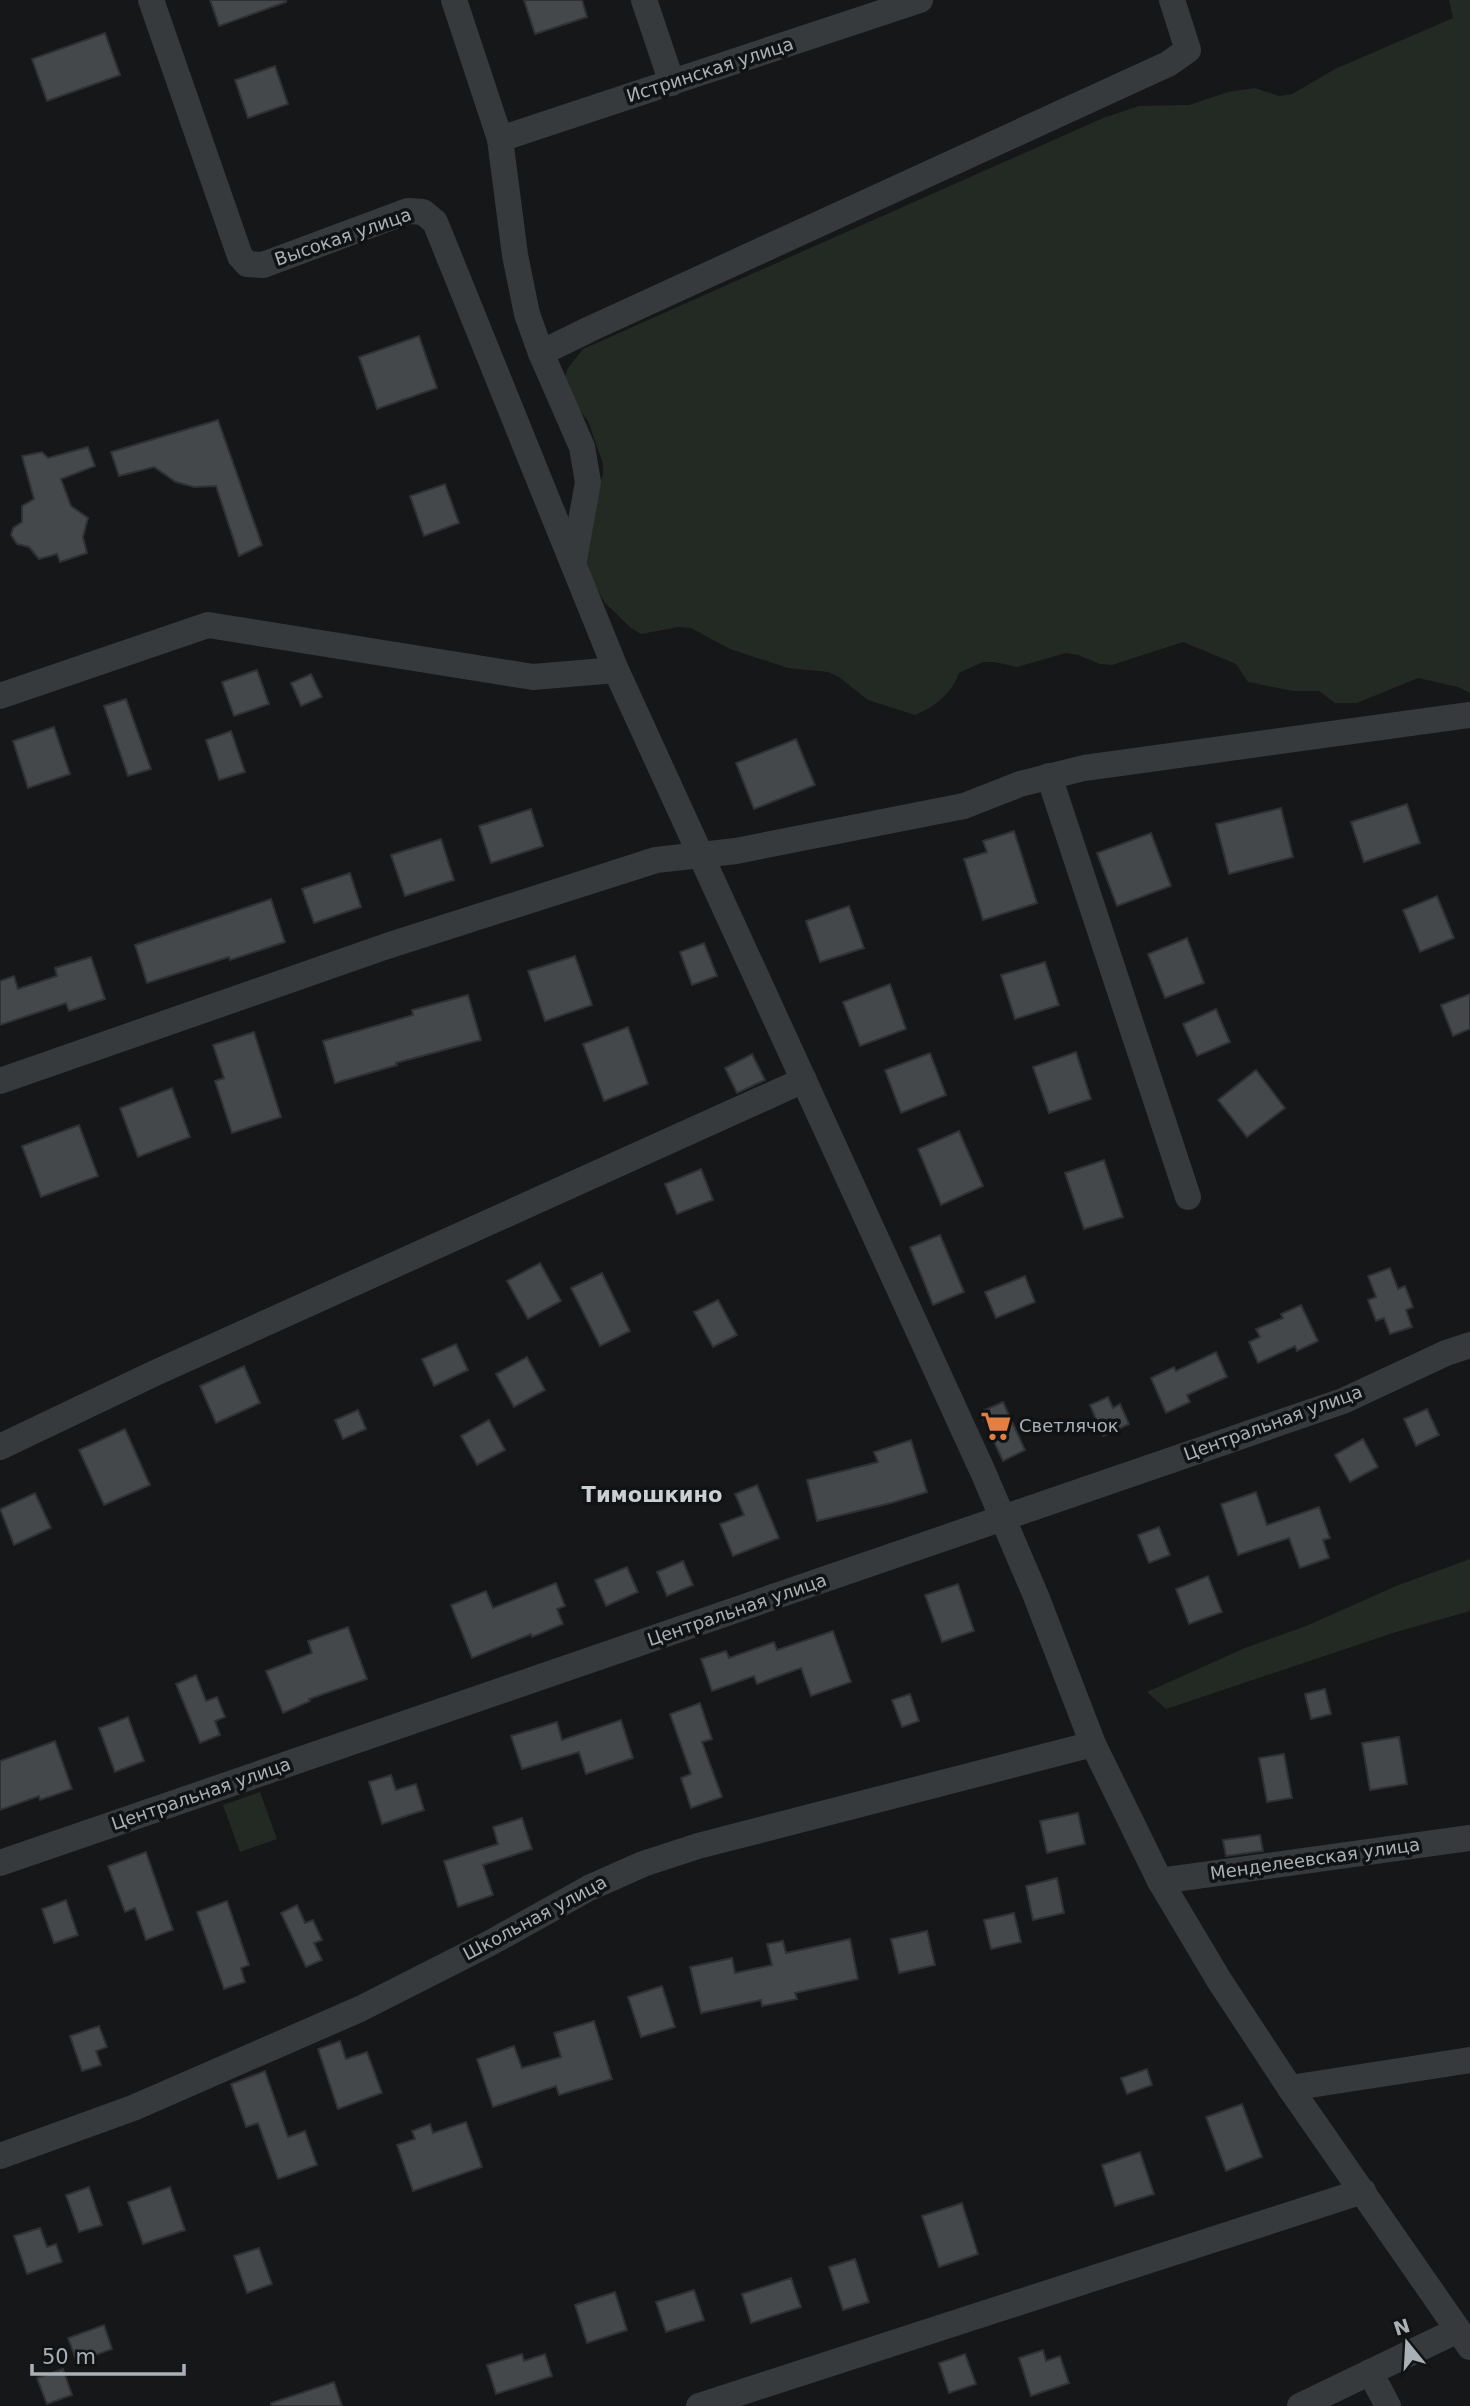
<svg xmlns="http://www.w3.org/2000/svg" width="1470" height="2406" font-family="'DejaVu Sans',sans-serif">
  <rect width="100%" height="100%" fill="#161718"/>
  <g fill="#232a23">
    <path d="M1449 0H1470V693L1458 687 1418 678 1357 703H1335L1319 691H1293L1248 682 1236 664 1183 642 1112 665 1100 664 1078 655 1066 653 1017 667 994 662H983L959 673C952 693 935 707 915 715L868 700 839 677 828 672 788 668 730 649 691 628 678 627 641 634 631 628 605 603 593 582 586 559 584 522 603 475V464L588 421 566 393 564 379 568 368 583 349 1103 118 1139 106 1189 105 1228 92 1255 88 1279 96 1292 94 1335 69 1453 18Z"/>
    <path d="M1470 1559V1611L1396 1632 1166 1709 1147 1692 1245 1648 1306 1626 1396 1586Z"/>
    <path d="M260 1792 277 1839 240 1852 223 1805Z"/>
  </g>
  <g fill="#45484b" stroke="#303134" stroke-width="2">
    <path d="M210 0H286V2L219 26Z"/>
    <path d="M524 0H582L587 17 535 34Z"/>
    <path d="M105 33 120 75 47 101 32 59Z"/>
    <path d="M275 66 288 104 248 118 235 80Z"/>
    <path d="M419 336 437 388 377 409 359 357Z"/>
    <path d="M218 420 262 545 239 556 216 486 194 487 176 482 154 467 119 476 111 452Z"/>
    <path d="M88 447 95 466 61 479 71 506 88 518 83 537 87 553 60 562 57 554 39 559 29 547 17 544 11 535 13 528 22 522V506L34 499 22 456 42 452 48 458Z"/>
    <path d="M445 484 459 523 424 536 410 496Z"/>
    <path d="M257 670 269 704 234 716 222 682Z"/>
    <path d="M311 674 322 697 301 706 291 683Z"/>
    <path d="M126 699 151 769 128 776 104 706Z"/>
    <path d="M54 727 70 774 28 788 13 741Z"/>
    <path d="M231 731 245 772 219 780 206 740Z"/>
    <path d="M796 739 815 785 754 809 736 763Z"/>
    <path d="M1407 804 1420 843 1364 862 1351 822Z"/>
    <path d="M1281 808 1293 857 1229 874 1216 824Z"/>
    <path d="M531 809 543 846 491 863 479 826Z"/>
    <path d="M1014 831 1037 903 983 920 964 859 987 852 983 841Z"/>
    <path d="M1151 833 1171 886 1117 906 1097 853Z"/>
    <path d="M441 839 454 880 405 896 391 855Z"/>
    <path d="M350 873 361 907 314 923 302 889Z"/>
    <path d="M1437 896 1454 938 1420 952 1403 910Z"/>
    <path d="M271 899 285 942 230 960 229 957 147 983 135 945Z"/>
    <path d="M849 906 864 948 820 962 806 921Z"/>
    <path d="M1187 938 1204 983 1165 998 1148 954Z"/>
    <path d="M704 943 717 976 692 985 680 952Z"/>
    <path d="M575 956 592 1005 545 1021 528 971Z"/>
    <path d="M91 957 105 999 69 1011 66 1003 0 1025V981L14 976 18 989 57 976 55 968Z"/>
    <path d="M1045 962 1059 1005 1015 1019 1001 975Z"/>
    <path d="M890 984 906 1029 860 1046 843 1002Z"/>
    <path d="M1470 994V1029L1453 1036 1441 1005Z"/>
    <path d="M468 995 481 1040 396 1063 397 1065 335 1083 323 1041 413 1015 412 1010Z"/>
    <path d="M1216 1009 1230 1042 1197 1056 1183 1024Z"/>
    <path d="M628 1027 648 1084 604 1101 583 1044Z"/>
    <path d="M254 1032 281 1117 232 1133 215 1081 224 1078 213 1045Z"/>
    <path d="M1076 1052 1091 1099 1049 1113 1033 1067Z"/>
    <path d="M930 1053 946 1095 901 1113 885 1070Z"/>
    <path d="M752 1054 765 1080 737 1093 725 1068Z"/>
    <path d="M1256 1070 1285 1108 1247 1137 1218 1100Z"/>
    <path d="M172 1088 190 1137 138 1157 120 1108Z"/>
    <path d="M79 1125 98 1176 41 1197 22 1146Z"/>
    <path d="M959 1131 983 1186 941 1205 918 1149Z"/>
    <path d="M1104 1160 1123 1217 1084 1229 1065 1173Z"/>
    <path d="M701 1169 713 1200 677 1214 665 1184Z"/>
    <path d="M940 1235 964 1292 933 1305 910 1247Z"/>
    <path d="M540 1263 561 1301 528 1319 507 1281Z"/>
    <path d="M1390 1268 1398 1289 1405 1286 1413 1307 1406 1310 1412 1327 1390 1334 1384 1318 1376 1321 1368 1300 1376 1297 1368 1276Z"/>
    <path d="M602 1273 630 1331 600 1346 571 1288Z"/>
    <path d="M1025 1276 1035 1302 996 1318 985 1292Z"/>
    <path d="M718 1300 737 1335 713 1347 694 1312Z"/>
    <path d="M1301 1305 1318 1341 1297 1351 1295 1346 1258 1363 1249 1342 1260 1337 1256 1329 1283 1318 1281 1314Z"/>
    <path d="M456 1344 468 1370 434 1386 422 1359Z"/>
    <path d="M1216 1352 1227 1377 1187 1395 1190 1402 1166 1413 1151 1378 1174 1367 1176 1371Z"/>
    <path d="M527 1357 545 1390 514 1407 496 1374Z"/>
    <path d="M244 1366 260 1403 216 1423 200 1386Z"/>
    <path d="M1108 1397 1113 1408 1120 1404 1129 1424 1103 1436 1090 1405Z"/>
    <path d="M1003 1402 1025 1450 1003 1461 980 1412Z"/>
    <path d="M1427 1409 1439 1435 1416 1446 1404 1419Z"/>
    <path d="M358 1410 366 1429 343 1439 335 1420Z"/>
    <path d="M489 1420 505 1450 477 1465 461 1436Z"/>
    <path d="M125 1429 150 1485 104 1505 79 1450Z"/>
    <path d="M1363 1439 1378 1467 1350 1482 1335 1455Z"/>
    <path d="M911 1440 927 1492 891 1503 817 1521 807 1480 878 1462 874 1452Z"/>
    <path d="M757 1485 779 1538 733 1556 720 1524 744 1515 735 1494Z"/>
    <path d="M1256 1492 1267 1525 1319 1507 1330 1538 1323 1540 1329 1558 1300 1568 1289 1538 1238 1555 1221 1504Z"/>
    <path d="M35 1493 51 1528 14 1545 0 1509Z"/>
    <path d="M1159 1527 1170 1555 1149 1563 1138 1535Z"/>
    <path d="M683 1561 693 1585 667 1596 657 1572Z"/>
    <path d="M627 1567 638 1592 606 1606 595 1580Z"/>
    <path d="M1208 1576 1222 1612 1189 1624 1176 1589Z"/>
    <path d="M556 1583 565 1606 557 1609 563 1624 532 1637 531 1634 472 1658 451 1605 486 1591 493 1608Z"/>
    <path d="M958 1584 974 1631 942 1642 925 1595Z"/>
    <path d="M348 1627 367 1679 309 1699 310 1701 283 1713 266 1671 312 1653 308 1641Z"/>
    <path d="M833 1631 851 1682 811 1696 801 1668 757 1684 754 1676 712 1691 701 1659 726 1651 729 1658 774 1642 777 1650Z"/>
    <path d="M196 1675 206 1701 217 1697 225 1717 215 1721 220 1735 200 1743 176 1684Z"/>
    <path d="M1325 1689 1331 1714 1311 1719 1305 1694Z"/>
    <path d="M910 1694 919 1721 902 1727 892 1700Z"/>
    <path d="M700 1703 712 1739 702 1742 722 1797 691 1808 681 1778 691 1774 670 1714Z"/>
    <path d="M128 1717 144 1761 115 1772 99 1728Z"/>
    <path d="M621 1720 633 1758 586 1774 579 1752 522 1769 511 1736 557 1722 562 1740Z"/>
    <path d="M1399 1737 1407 1784 1370 1790 1362 1743Z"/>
    <path d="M55 1741 72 1789 40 1800 39 1796 0 1810V1761Z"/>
    <path d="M1284 1754 1292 1798 1267 1802 1259 1758Z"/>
    <path d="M391 1775 396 1790 416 1784 424 1810 382 1824 369 1782Z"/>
    <path d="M1078 1813 1085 1844 1047 1853 1040 1821Z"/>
    <path d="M522 1818 532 1849 483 1865 493 1895 458 1907 444 1861 498 1844 493 1827Z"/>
    <path d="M1260 1835 1263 1851 1226 1856 1223 1840Z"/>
    <path d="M146 1852 173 1930 146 1940 135 1908 125 1912 108 1866Z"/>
    <path d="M1057 1878 1064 1913 1033 1920 1026 1886Z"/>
    <path d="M66 1900 78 1935 54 1943 42 1909Z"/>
    <path d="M227 1901 249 1965 241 1968 245 1982 224 1989 197 1912Z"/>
    <path d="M297 1905 305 1923 313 1920 322 1940 314 1943 322 1960 306 1967 281 1913Z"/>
    <path d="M1014 1913 1021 1942 991 1949 984 1920Z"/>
    <path d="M927 1931 935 1965 899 1973 891 1939Z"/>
    <path d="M850 1939 858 1979 795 1993 797 1999 762 2006 761 2000 701 2013 690 1967 732 1958 735 1973 772 1965 767 1944 783 1941 786 1953Z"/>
    <path d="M662 1986 675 2027 641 2037 628 1997Z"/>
    <path d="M594 2021 612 2079 559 2095 556 2086 493 2107 477 2059 514 2046 522 2068 561 2057 554 2033Z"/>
    <path d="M99 2026 107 2047 96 2051 101 2065 82 2071 70 2036Z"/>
    <path d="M340 2041 346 2059 367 2052 382 2093 338 2109 318 2049Z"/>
    <path d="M1147 2069 1152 2085 1127 2094 1121 2078Z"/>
    <path d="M265 2071 288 2137 305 2131 317 2165 278 2179 258 2123 246 2127 231 2084Z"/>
    <path d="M1242 2104 1262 2157 1226 2171 1206 2117Z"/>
    <path d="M466 2122 482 2167 413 2191 397 2145 415 2139 412 2131 430 2124 433 2133Z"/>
    <path d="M1140 2152 1154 2194 1115 2206 1102 2165Z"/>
    <path d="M89 2187 102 2225 79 2232 66 2195Z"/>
    <path d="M170 2187 185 2230 143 2244 128 2202Z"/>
    <path d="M962 2203 978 2254 939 2267 922 2216Z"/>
    <path d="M40 2228 47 2247 56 2244 62 2262 27 2274 14 2236Z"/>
    <path d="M259 2248 272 2284 247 2293 234 2256Z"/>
    <path d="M855 2259 869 2302 843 2310 829 2267Z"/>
    <path d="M791 2278 801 2307 751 2323 742 2294Z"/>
    <path d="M694 2290 704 2320 666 2332 656 2302Z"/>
    <path d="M615 2292 627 2330 587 2343 575 2305Z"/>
    <path d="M104 2325 112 2349 77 2362 68 2338Z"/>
    <path d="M1043 2350 1046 2361 1060 2356 1069 2383 1031 2396 1019 2358Z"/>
    <path d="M522 2354 524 2361 545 2354 552 2376 496 2394 487 2365Z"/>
    <path d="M965 2354 976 2384 949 2393 939 2363Z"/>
    <path d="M63 2369 72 2395 47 2404 37 2378Z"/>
    <path d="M334 2382 342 2406H271V2403Z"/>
  </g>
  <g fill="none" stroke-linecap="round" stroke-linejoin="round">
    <g stroke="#373a3c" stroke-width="26">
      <path d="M151 0 240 256 247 264 263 265 408 211 423 212 435 222 616 670 983 1472 1036 1596 1093 1744 1160 1881 1219 1980 1290 2088 1470 2347"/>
      <path d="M454 0 500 139 515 255 527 314 541 353 582 447 588 482 574 560"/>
      <path d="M644 0 672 83"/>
      <path d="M500 139 920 0"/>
      <path d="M541 353 592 328 1168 64 1188 50 1172 0"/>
      <path d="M0 696 208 625 533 677 616 670"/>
      <path d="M1049 776 1188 1197"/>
      <path d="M0 1081 387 946 656 860 736 851 964 806 1020 784 1084 768 1470 715"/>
      <path d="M0 1447 155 1373 804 1080"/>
      <path d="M0 1863 1343 1401 1446 1353 1470 1345"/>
      <path d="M1160 1881 1470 1838"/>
      <path d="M1290 2088 1470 2060"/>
      <path d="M0 2156 133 2108 360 2009 492 1942 589 1888 643 1864 698 1846 1093 1744"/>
      <path d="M1370 2372 1388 2406"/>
      <path d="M699 2406 1363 2191"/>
      <path d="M1300 2406 1458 2330"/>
    </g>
  </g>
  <defs>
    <g id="supermarket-bare" transform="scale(2.415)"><path d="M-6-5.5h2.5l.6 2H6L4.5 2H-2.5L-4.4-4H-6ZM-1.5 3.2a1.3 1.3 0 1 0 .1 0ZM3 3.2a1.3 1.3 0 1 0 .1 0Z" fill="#e37f43" stroke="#111213" stroke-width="2.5" paint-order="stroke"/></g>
  </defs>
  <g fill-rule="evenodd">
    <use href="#supermarket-bare" x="996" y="1426"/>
  </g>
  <g text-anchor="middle" stroke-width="7" stroke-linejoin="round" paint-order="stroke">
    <g font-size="18" fill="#a9b1b7" stroke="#111213">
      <text transform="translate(710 70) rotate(-18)" y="6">Истринская улица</text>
      <text transform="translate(343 237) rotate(-19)" y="6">Высокая улица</text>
      <text transform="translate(1273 1423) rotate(-20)" y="6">Центральная улица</text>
      <text transform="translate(737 1610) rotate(-19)" y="6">Центральная улица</text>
      <text transform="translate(201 1794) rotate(-19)" y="6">Центральная улица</text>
      <text transform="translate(1315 1859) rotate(-8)" y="6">Менделеевская улица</text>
      <text transform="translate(535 1918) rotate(-28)" y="6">Школьная улица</text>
    </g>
    <g font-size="18" fill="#a9b1b7" stroke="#111213" text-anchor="start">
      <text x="1019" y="1432">Светлячок</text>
    </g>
    <g font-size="21" font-weight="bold" fill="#cacfd3" stroke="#111213">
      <text x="652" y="1502">Тимошкино</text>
    </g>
  </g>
  <g transform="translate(1407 2343) rotate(342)" stroke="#111213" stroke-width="5" paint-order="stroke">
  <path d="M0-5L12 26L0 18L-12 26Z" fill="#a9b1b7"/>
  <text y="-10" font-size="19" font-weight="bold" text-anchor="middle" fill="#a9b1b7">N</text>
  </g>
  <path d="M32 2364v10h152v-10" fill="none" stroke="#a9b1b7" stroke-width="3.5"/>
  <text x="42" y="2364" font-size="21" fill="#a9b1b7" stroke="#111213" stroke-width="5" paint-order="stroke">50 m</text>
</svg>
